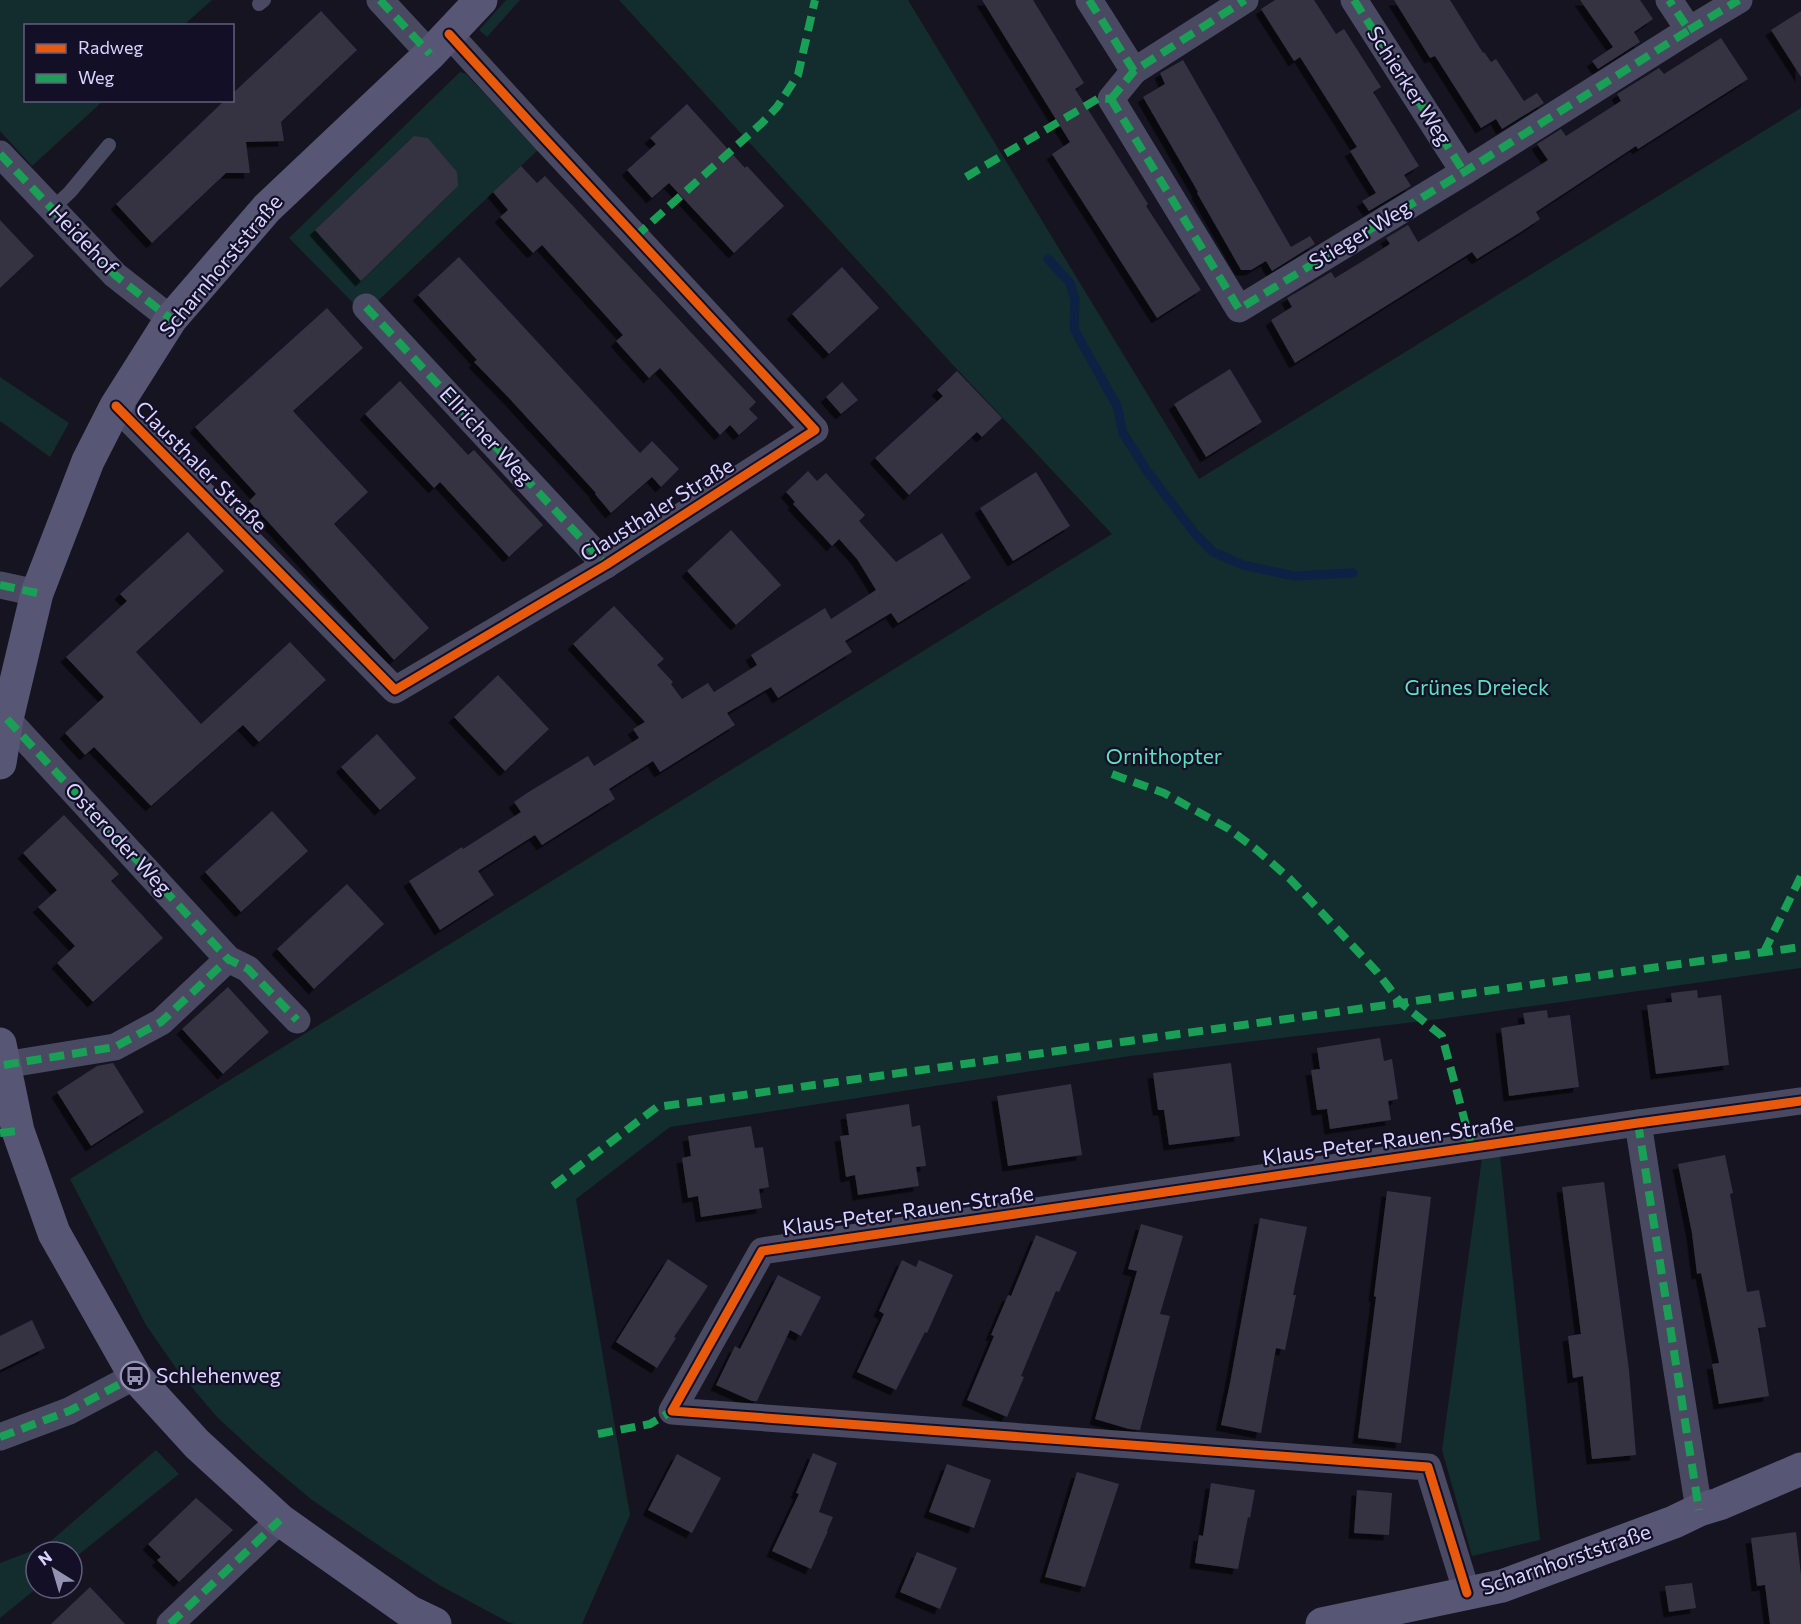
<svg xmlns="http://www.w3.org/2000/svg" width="1801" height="1624" font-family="Commissioner,sans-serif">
  <defs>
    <filter id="shadow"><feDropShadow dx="-5.5" dy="5.5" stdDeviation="0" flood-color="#0009"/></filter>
  </defs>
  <rect width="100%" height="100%" fill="#161421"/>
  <g fill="#132c2d">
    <path d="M0 0H212L184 25 26 26V100L103 101 32 166 0 131Z"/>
    <path d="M506 0H520L487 37 479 30Z"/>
    <path d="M619 0H908L1199 479 1801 108V968L1440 1019 1130 1056 670 1127 576 1199 630 1515 582 1624H514L508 1622 439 1585 384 1549 312 1500 257 1454 217 1417 178 1371 146 1325 70 1179 1112 534 953 365Z"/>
    <path d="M460 72 466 74 538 150 364 314 289 238Z"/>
    <path d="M0 377 69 423 50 457 0 421Z"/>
    <path d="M1500 1155 1540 1540 1472 1556 1442 1450 1482 1158Z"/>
    <path d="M156 1450 179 1474 72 1560V1552H36L37 1588 0 1618V1563L45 1546Z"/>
  </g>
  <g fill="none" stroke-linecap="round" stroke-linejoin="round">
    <path stroke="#0d2144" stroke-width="9" d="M1048 259 1070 283 1075 300 1074 329 1117 406 1123 433 1147 471 1196 535 1213 552 1243 565 1294 576 1353 573"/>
  </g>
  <g fill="#343243" filter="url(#shadow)">
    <path d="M982 0H1033L1084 83 1075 89 1148 204 1146 206 1201 290 1157 318 1052 154 1070 142Z"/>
    <path d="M1275 0H1314L1336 34 1344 29 1381 87 1373 92 1419 166 1404 175 1411 186 1369 211 1362 201 1376 193 1350 151 1357 147 1300 57 1294 61 1261 9Z"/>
    <path d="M1394 0H1450L1483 53 1484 52 1491 62 1496 59 1524 101 1537 93 1544 103 1502 129 1496 119 1481 128 1435 56 1430 58Z"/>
    <path d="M1580 0H1640L1653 19 1634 32 1640 42 1598 69 1592 61 1613 47Z"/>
    <path d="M321 11 357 50 281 122 284 141 246 142 250 173H226L152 243 116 204 225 100H232V94Z"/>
    <path d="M1801 11V77L1771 30Z"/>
    <path d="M1721 38 1748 79 1638 149 1636 146 1536 212 1540 219 1519 233 1477 259 1472 252 1295 363 1271 320 1292 307 1287 298 1331 272 1335 278 1371 256 1390 244 1386 238 1408 225 1418 242 1548 160 1537 144 1561 129 1566 136 1621 101 1617 94 1659 68 1664 74Z"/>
    <path d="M1183 60 1291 247 1310 236 1315 244 1272 271 1266 261 1251 270H1241L1197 193 1198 192 1143 97 1165 84 1160 73Z"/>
    <path d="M687 104 745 168 747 166 784 206 734 253 669 183 652 198 627 170 656 144 650 138Z"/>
    <path d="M414 136 428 138 457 172 458 186 361 281 315 230Z"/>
    <path d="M521 166 537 183 545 176 756 402 749 409 758 418 739 435 730 425 720 435 660 368 649 378 616 341 623 335 542 245 533 253 500 217 508 210 493 192Z"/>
    <path d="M0 220 34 256 0 288Z"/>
    <path d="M459 257 640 453 652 441 679 469 661 487 652 477 611 513 595 494 596 493 508 397 474 362 477 360 418 295Z"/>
    <path d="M842 267 879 308 829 354 792 314Z"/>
    <path d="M327 308 363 348 293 411 368 492 334 524 429 628 394 660 249 501 256 494 195 427Z"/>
    <path d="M1230 369 1262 422 1206 457 1174 404Z"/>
    <path d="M957 371 1002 418 982 437 977 432 909 495 875 458 943 396 937 390Z"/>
    <path d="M400 381 468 455 474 450 543 525 509 557 440 482 434 488 365 414Z"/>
    <path d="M842 382 858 400 841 414 826 397Z"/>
    <path d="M808 471 817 481 826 473 865 515 859 521 896 562 942 533 971 578 898 623 891 613 845 641 852 652 778 698 771 687 727 713 735 725 660 772 653 761 609 789 615 799 542 845 535 835 478 871 494 895 440 930 409 881 462 847 463 849 521 812 514 802 527 793 588 756 594 766 639 738 633 729 645 722 573 644 614 606 664 659 657 665 673 682 671 684 682 699 708 683 714 692 757 665 751 655 825 608 831 619 876 590 857 559 839 539 832 546 793 504 795 502 786 492Z"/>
    <path d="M1036 472 1070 526 1013 561 980 508Z"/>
    <path d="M731 530 781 585 736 625 687 571Z"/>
    <path d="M188 532 224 571 136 652 201 724 290 642 326 680 259 742 243 725 151 806 94 747 85 755 65 733 104 697 66 657 127 601 120 594Z"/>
    <path d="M498 675 549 729 505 771 454 717Z"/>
    <path d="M377 734 416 778 380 810 341 767Z"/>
    <path d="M272 811 308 851 241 912 205 872Z"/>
    <path d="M64 815 119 874 111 881 163 938 93 1002 57 963 75 946 38 907 57 890 23 853Z"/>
    <path d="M347 884 384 924 314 989 277 949Z"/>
    <path d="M228 987 269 1032 223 1074 182 1029Z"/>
    <path d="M1697 990 1698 998 1721 995 1729 1065 1656 1074 1647 1005 1672 1002 1671 993Z"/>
    <path d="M1547 1010 1548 1018 1570 1015 1579 1087 1509 1096 1501 1028 1525 1024 1523 1013Z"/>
    <path d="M1380 1038 1384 1061 1392 1059 1398 1099 1388 1101 1391 1120 1330 1129 1327 1109 1317 1110 1311 1070 1320 1069 1317 1048Z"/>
    <path d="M113 1063 144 1112 91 1146 57 1092 97 1066Z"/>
    <path d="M1231 1063 1240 1136 1169 1145 1164 1110H1158L1153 1073Z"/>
    <path d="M1071 1084 1082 1155 1008 1166 997 1096Z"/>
    <path d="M909 1104 912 1127 920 1125 926 1166 916 1167 919 1186 858 1195 855 1175 846 1177 840 1136 849 1135 846 1114Z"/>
    <path d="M751 1126 755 1148 763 1147 769 1187 759 1189 762 1208 701 1217 698 1196 688 1198 682 1158 691 1156 688 1136Z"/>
    <path d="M1725 1155 1733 1193 1730 1194 1747 1292 1759 1290 1766 1327 1758 1328 1769 1396 1719 1404 1712 1364 1719 1363 1701 1273 1697 1274 1692 1233 1678 1164Z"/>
    <path d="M1604 1182 1629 1370 1636 1455 1592 1459 1583 1376 1573 1378 1568 1336 1581 1334 1562 1187Z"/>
    <path d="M1387 1191 1431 1197 1401 1443 1358 1438 1376 1297 1374 1296Z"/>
    <path d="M1260 1218 1307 1227 1293 1295H1296L1285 1350 1276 1348 1261 1433 1221 1425 1230 1383Z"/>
    <path d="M1141 1224 1183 1236 1160 1314 1170 1316 1140 1430 1129 1429 1095 1419 1137 1271 1128 1269Z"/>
    <path d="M1036 1235 1077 1252 1059 1292 1056 1291 1021 1376 1024 1377 1007 1417 967 1400 994 1336 991 1335 1008 1295 1011 1296Z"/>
    <path d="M668 1259 708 1286 674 1337 676 1338 657 1368 616 1342Z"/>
    <path d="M902 1260 916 1267 919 1260 953 1275 927 1333 925 1332 896 1390 857 1372 884 1314 879 1311Z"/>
    <path d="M778 1275 821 1297 801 1336 790 1330 757 1401H752L716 1385 735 1346 740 1349Z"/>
    <path d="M32 1320 45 1348 0 1370V1336Z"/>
    <path d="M813 1453 837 1463 819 1512 833 1517 827 1531H828L811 1569 772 1551 799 1494 796 1493Z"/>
    <path d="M677 1454 721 1478 692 1533 648 1510Z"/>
    <path d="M947 1464 991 1480 974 1528 929 1512Z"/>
    <path d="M1077 1472 1119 1484 1085 1587 1045 1577Z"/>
    <path d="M1211 1483 1255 1490 1250 1518 1248 1517 1238 1569 1195 1563 1199 1535 1203 1536Z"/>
    <path d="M1357 1490 1392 1493 1389 1535 1354 1533Z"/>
    <path d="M196 1498 233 1530 179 1582 157 1560 161 1557 148 1544Z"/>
    <path d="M1796 1532 1801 1575V1624H1770L1765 1585 1757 1586 1751 1538Z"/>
    <path d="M917 1552 957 1568 940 1609 900 1592Z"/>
    <path d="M1692 1583 1696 1608 1669 1612 1665 1586Z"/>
    <path d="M90 1587 125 1624H51Z"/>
  </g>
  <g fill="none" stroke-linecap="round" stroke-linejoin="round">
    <g stroke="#4a4962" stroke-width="14">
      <path d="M259 4 264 0"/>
      <path d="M52 209 70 192 109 145"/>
    </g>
    <g stroke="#4a4962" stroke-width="27">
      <path d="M380 0 430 54"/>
      <path d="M1089 0 1134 71"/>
      <path d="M1245 0 1134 71 1111 99 1239 309 1464 172 1689 30 1669 0"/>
      <path d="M1354 0 1464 172"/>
      <path d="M1689 30 1739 0"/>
      <path d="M0 154 115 275 171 319"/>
      <path d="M366 307 606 565"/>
      <path d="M116 406 395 690 606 565 815 430 545 139 449 34"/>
      <path d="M0 585 37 593"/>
      <path d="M7 719 228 959 248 969 297 1020"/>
      <path d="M4 1065 115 1047 161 1022 228 959"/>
      <path d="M1638 1123 1699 1510"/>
      <path d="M0 1437 69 1411 135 1376"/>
      <path d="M1467 1593 1428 1467 672 1411 762 1251 1638 1123 1801 1101"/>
      <path d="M170 1624 280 1520"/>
    </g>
    <g stroke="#575674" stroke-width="33">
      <path d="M0 763 7 719 37 593 88 461 116 406 171 319 267 208 430 54 481 0"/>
      <path d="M0 1044 18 1131 54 1233 135 1376 197 1444 280 1520 410 1612 435 1624"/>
      <path d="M1322 1624 1502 1586 1674 1522 1699 1510 1719 1504 1801 1469"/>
    </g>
    <g stroke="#1a9f57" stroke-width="8" stroke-dasharray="15 8" stroke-linecap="butt">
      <path d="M380 0 430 54"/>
      <path d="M1089 0 1134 71"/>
      <path d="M1354 0 1464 172"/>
      <path d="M1689 30 1739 0"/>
      <path d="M1111 99 1239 309 1464 172 1689 30 1669 0"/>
      <path d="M1111 99 1134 71 1245 0"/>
      <path d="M0 154 115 275 171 319"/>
      <path d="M966 177 1099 98 1111 99"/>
      <path d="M635 237 762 123 777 107 798 75 815 0"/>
      <path d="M366 307 606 565"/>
      <path d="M0 585 37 593"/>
      <path d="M7 719 228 959 248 969 297 1020"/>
      <path d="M1112 774 1164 793 1229 829 1257 850 1290 879 1324 915 1377 972 1401 1003 1442 1036 1472 1148"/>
      <path d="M1764 952 1801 876"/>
      <path d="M4 1065 115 1047 161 1022 228 959"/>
      <path d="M1638 1123 1699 1510"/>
      <path d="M0 1133 18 1131"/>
      <path d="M553 1186 657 1107 1801 947"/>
      <path d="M598 1434 650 1424 672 1411"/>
      <path d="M0 1437 69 1411 135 1376"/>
      <path d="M170 1624 280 1520"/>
    </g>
    <g stroke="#130f26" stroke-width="13">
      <g id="cycleway">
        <path d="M116 406 395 690 606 565 815 430 545 139 449 34"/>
        <path d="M1467 1593 1428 1467 672 1411 762 1251 1638 1123 1801 1101"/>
      </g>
    </g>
    <use href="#cycleway" stroke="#e8590c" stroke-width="9"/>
  </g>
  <defs>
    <g id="bus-ring" transform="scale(1.5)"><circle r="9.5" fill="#130f26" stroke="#9591b1" stroke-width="1.5"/><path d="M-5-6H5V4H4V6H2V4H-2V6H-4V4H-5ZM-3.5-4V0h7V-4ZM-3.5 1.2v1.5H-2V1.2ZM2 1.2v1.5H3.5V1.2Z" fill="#9591b1"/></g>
  </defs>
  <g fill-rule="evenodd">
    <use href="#bus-ring" x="135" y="1376"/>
  </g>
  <g text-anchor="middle" stroke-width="4.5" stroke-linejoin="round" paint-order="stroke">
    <g font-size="21" fill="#d9d4ff" stroke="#130f26">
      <text transform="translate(1409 86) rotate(57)" y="7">Schierker Weg</text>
      <text transform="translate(1360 235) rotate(-31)" y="7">Stieger Weg</text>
      <text transform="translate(83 240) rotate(46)" y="7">Heidehof</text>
      <text transform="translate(221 266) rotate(-50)" y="7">Scharnhorststraße</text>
      <text transform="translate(486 436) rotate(47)" y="7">Ellricher Weg</text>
      <text transform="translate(201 467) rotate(45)" y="7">Clausthaler Straße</text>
      <text transform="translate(657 510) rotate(-32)" y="7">Clausthaler Straße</text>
      <text transform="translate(118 839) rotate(47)" y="7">Osteroder Weg</text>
      <text transform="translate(1388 1141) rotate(-8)" y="7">Klaus-Peter-Rauen-Straße</text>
      <text transform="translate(908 1211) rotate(-8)" y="7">Klaus-Peter-Rauen-Straße</text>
      <text transform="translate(1566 1560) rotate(-19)" y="7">Scharnhorststraße</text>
    </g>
    <g font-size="21" fill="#5fe0c0" stroke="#130f26">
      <text x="1477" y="695">Grünes Dreieck</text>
      <text x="1164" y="764">Ornithopter</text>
    </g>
    <g font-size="21" fill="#d9d4ff" stroke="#130f26" text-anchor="start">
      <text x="156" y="1383">Schlehenweg</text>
    </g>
  </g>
  <rect x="24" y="24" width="210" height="78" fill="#130f26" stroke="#625e7d" stroke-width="1.5"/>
  <rect x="36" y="44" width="30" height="9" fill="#e8590c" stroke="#625e7d" stroke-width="1.5"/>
  <text x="78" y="54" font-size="18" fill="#d9d4ff">Radweg</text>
  <rect x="36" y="74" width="30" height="9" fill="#1a9f57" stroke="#625e7d" stroke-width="1.5"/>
  <text x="78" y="84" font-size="18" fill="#d9d4ff">Weg</text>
  <g transform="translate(54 1570) rotate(323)"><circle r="28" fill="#130f26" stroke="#625e7d" stroke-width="1.5"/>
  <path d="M0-4.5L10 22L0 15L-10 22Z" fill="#9591b1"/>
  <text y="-9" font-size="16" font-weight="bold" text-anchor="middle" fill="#d9d4ff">N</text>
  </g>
</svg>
